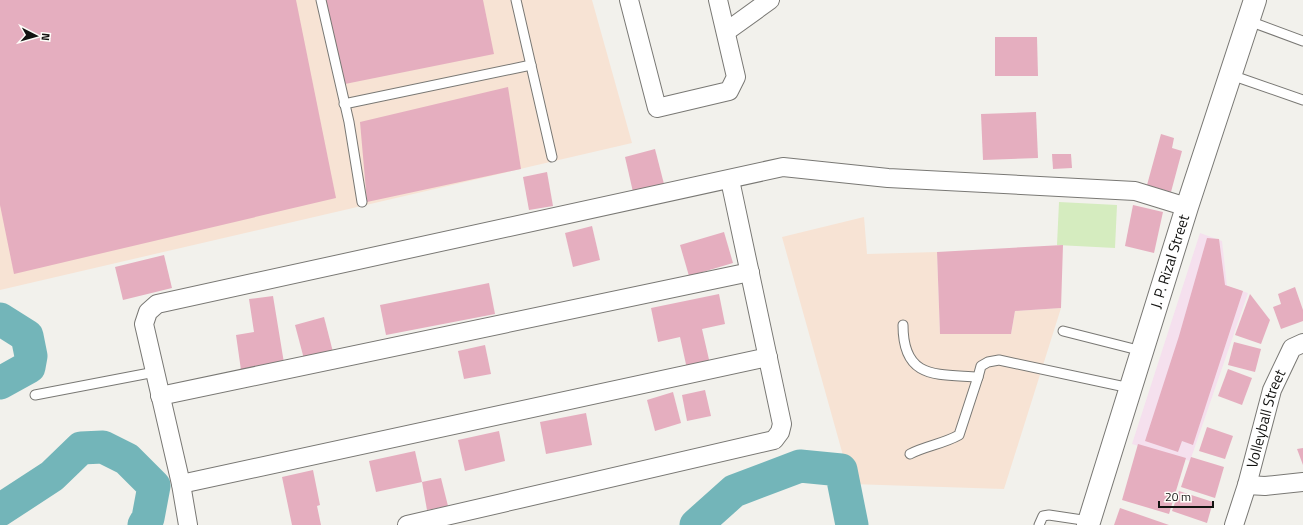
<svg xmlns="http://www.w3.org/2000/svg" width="1303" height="525" font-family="'Titillium Web',sans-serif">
  <rect width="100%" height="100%" fill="#f2f1ec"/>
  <g fill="#f7e3d4">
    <path d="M0 0H592L632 143 0 290Z"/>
    <path d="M864 217 867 254 937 252 940 334H1011L1015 311 1061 308 1004 489 851 484 782 237Z"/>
  </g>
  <path fill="#f5e0ee" d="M1200 233 1222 241 1227 286 1248 293 1190 461 1132 444Z"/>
  <path fill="#d5ecbf" d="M1059 202 1117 205 1115 248 1057 245Z"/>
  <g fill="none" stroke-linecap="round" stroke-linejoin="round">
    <g stroke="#73b5b9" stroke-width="33">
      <path d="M0 319 27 336 31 356 29 367 0 383"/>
      <path d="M0 510 52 476 81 448 103 447 127 459 154 486 148 518 144 525"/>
      <path d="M696 525 734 491 800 466 841 470 852 525"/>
    </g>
  </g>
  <g fill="#e5aebf">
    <path d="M0 0H296L336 198 14 274 0 205Z"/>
    <path d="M326 0H483L494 54 345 84Z"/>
    <path d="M995 37H1037L1038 76H995Z"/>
    <path d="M508 87 521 169 367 202 360 122Z"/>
    <path d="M1036 112 1038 158 983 160 981 114Z"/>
    <path d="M1161 134 1174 138 1172 148 1182 151 1171 192 1147 185Z"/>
    <path d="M655 149 664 184 633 192 625 157Z"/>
    <path d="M1052 154H1071L1072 168 1053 169Z"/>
    <path d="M547 172 553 206 529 210 523 177Z"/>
    <path d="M1133 205 1163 212 1154 253 1125 246Z"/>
    <path d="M592 226 600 260 573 267 565 233Z"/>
    <path d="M724 232 733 263 689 276 680 245Z"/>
    <path d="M1207 238 1219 239 1225 285 1243 291 1193 445 1182 441 1178 452 1145 441 1179 336Z"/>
    <path d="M1063 245 1061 308 1015 311 1011 334H940L937 252Z"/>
    <path d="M164 255 172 288 123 300 115 267Z"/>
    <path d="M489 283 495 314 386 335 380 305Z"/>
    <path d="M1295 287 1303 310V321L1281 329 1273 307 1281 304 1278 294Z"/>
    <path d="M719 294 725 324 702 329 710 364 687 369 680 337 658 342 651 308Z"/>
    <path d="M1250 294 1270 320 1261 344 1235 335Z"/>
    <path d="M273 296 284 363 241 370 236 335 254 332 249 299Z"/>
    <path d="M324 317 333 352 304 359 295 325Z"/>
    <path d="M1234 342 1261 349 1255 372 1228 365Z"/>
    <path d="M485 345 491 374 464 379 458 351Z"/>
    <path d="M1228 369 1252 378 1242 405 1218 396Z"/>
    <path d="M705 390 711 416 687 421 682 395Z"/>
    <path d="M673 392 681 423 655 431 647 400Z"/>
    <path d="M586 413 592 445 546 454 540 422Z"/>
    <path d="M1207 427 1233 436 1225 459 1199 451Z"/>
    <path d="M499 431 505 461 465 471 458 440Z"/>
    <path d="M1138 444 1186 458 1169 514 1122 500Z"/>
    <path d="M1303 448V465L1297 449Z"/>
    <path d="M415 451 422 482 376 492 369 461Z"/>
    <path d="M1191 457 1224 467 1215 498 1181 487Z"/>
    <path d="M313 470 320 505 317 506 321 525H292L282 477Z"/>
    <path d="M441 478 448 506 427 510 422 482Z"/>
    <path d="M1179 491 1213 502 1207 523 1172 511Z"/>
    <path d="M1120 508 1169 525H1114Z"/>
  </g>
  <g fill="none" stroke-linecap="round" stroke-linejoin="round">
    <g stroke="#797874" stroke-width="11">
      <g id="service">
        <path d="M321 0 349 122 362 202"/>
        <path d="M516 0 552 157"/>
        <path d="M1249 21 1303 41"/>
        <path d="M1231 75 1303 100"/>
        <path d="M344 104 531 65"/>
        <path d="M903 325C903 380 937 374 978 377L981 366 988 362 999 360 1130 388"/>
        <path d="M1063 331 1142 351"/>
        <path d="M35 395 155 372"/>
        <path d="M910 454C925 446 943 444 959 435L978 377"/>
        <path d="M1039 525 1043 516 1049 515 1089 521"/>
      </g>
    </g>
    <g stroke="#797874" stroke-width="20">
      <g id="minor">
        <path d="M629 0 657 108 729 91 736 77 718 0"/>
        <path d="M727 31 770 0"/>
        <path d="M160 396 750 272"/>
        <path d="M181 484 768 357"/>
        <path d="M1247 485 1265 486 1303 482"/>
        <path d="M188 525 181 484 144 324 148 312 157 304 783 167 888 178 1135 191 1187 207"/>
        <path d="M407 525 774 440 780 432 782 424 730 180"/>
        <path id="s1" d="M1234 525 1247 485 1272 390 1292 348 1303 343"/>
      </g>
    </g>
    <g stroke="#797874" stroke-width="24">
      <g id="secondary">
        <path id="s2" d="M1088 525 1187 207 1255 0"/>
      </g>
    </g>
    <use href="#service" stroke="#fff" stroke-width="9"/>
    <use href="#minor" stroke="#fff" stroke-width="18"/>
    <use href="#secondary" stroke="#fff" stroke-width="22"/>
  </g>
  <g text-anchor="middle" stroke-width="3" stroke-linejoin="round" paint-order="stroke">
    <g font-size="15" fill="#131311" stroke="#fffefa">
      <text dy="5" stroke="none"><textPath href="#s2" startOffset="276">J. P. Rizal Street</textPath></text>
      <text dy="5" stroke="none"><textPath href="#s1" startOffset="111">Volleyball Street</textPath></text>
    </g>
  </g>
  <g transform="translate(36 36) rotate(96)" stroke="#fffefa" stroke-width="3" paint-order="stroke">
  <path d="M0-3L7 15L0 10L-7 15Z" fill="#131311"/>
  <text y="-6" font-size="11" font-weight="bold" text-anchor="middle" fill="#131311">N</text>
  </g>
  <path d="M1159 501v6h54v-6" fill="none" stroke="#131311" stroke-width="2"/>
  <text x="1165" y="501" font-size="12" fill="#131311" stroke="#fffefa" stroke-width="3" paint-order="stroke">20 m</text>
</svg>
